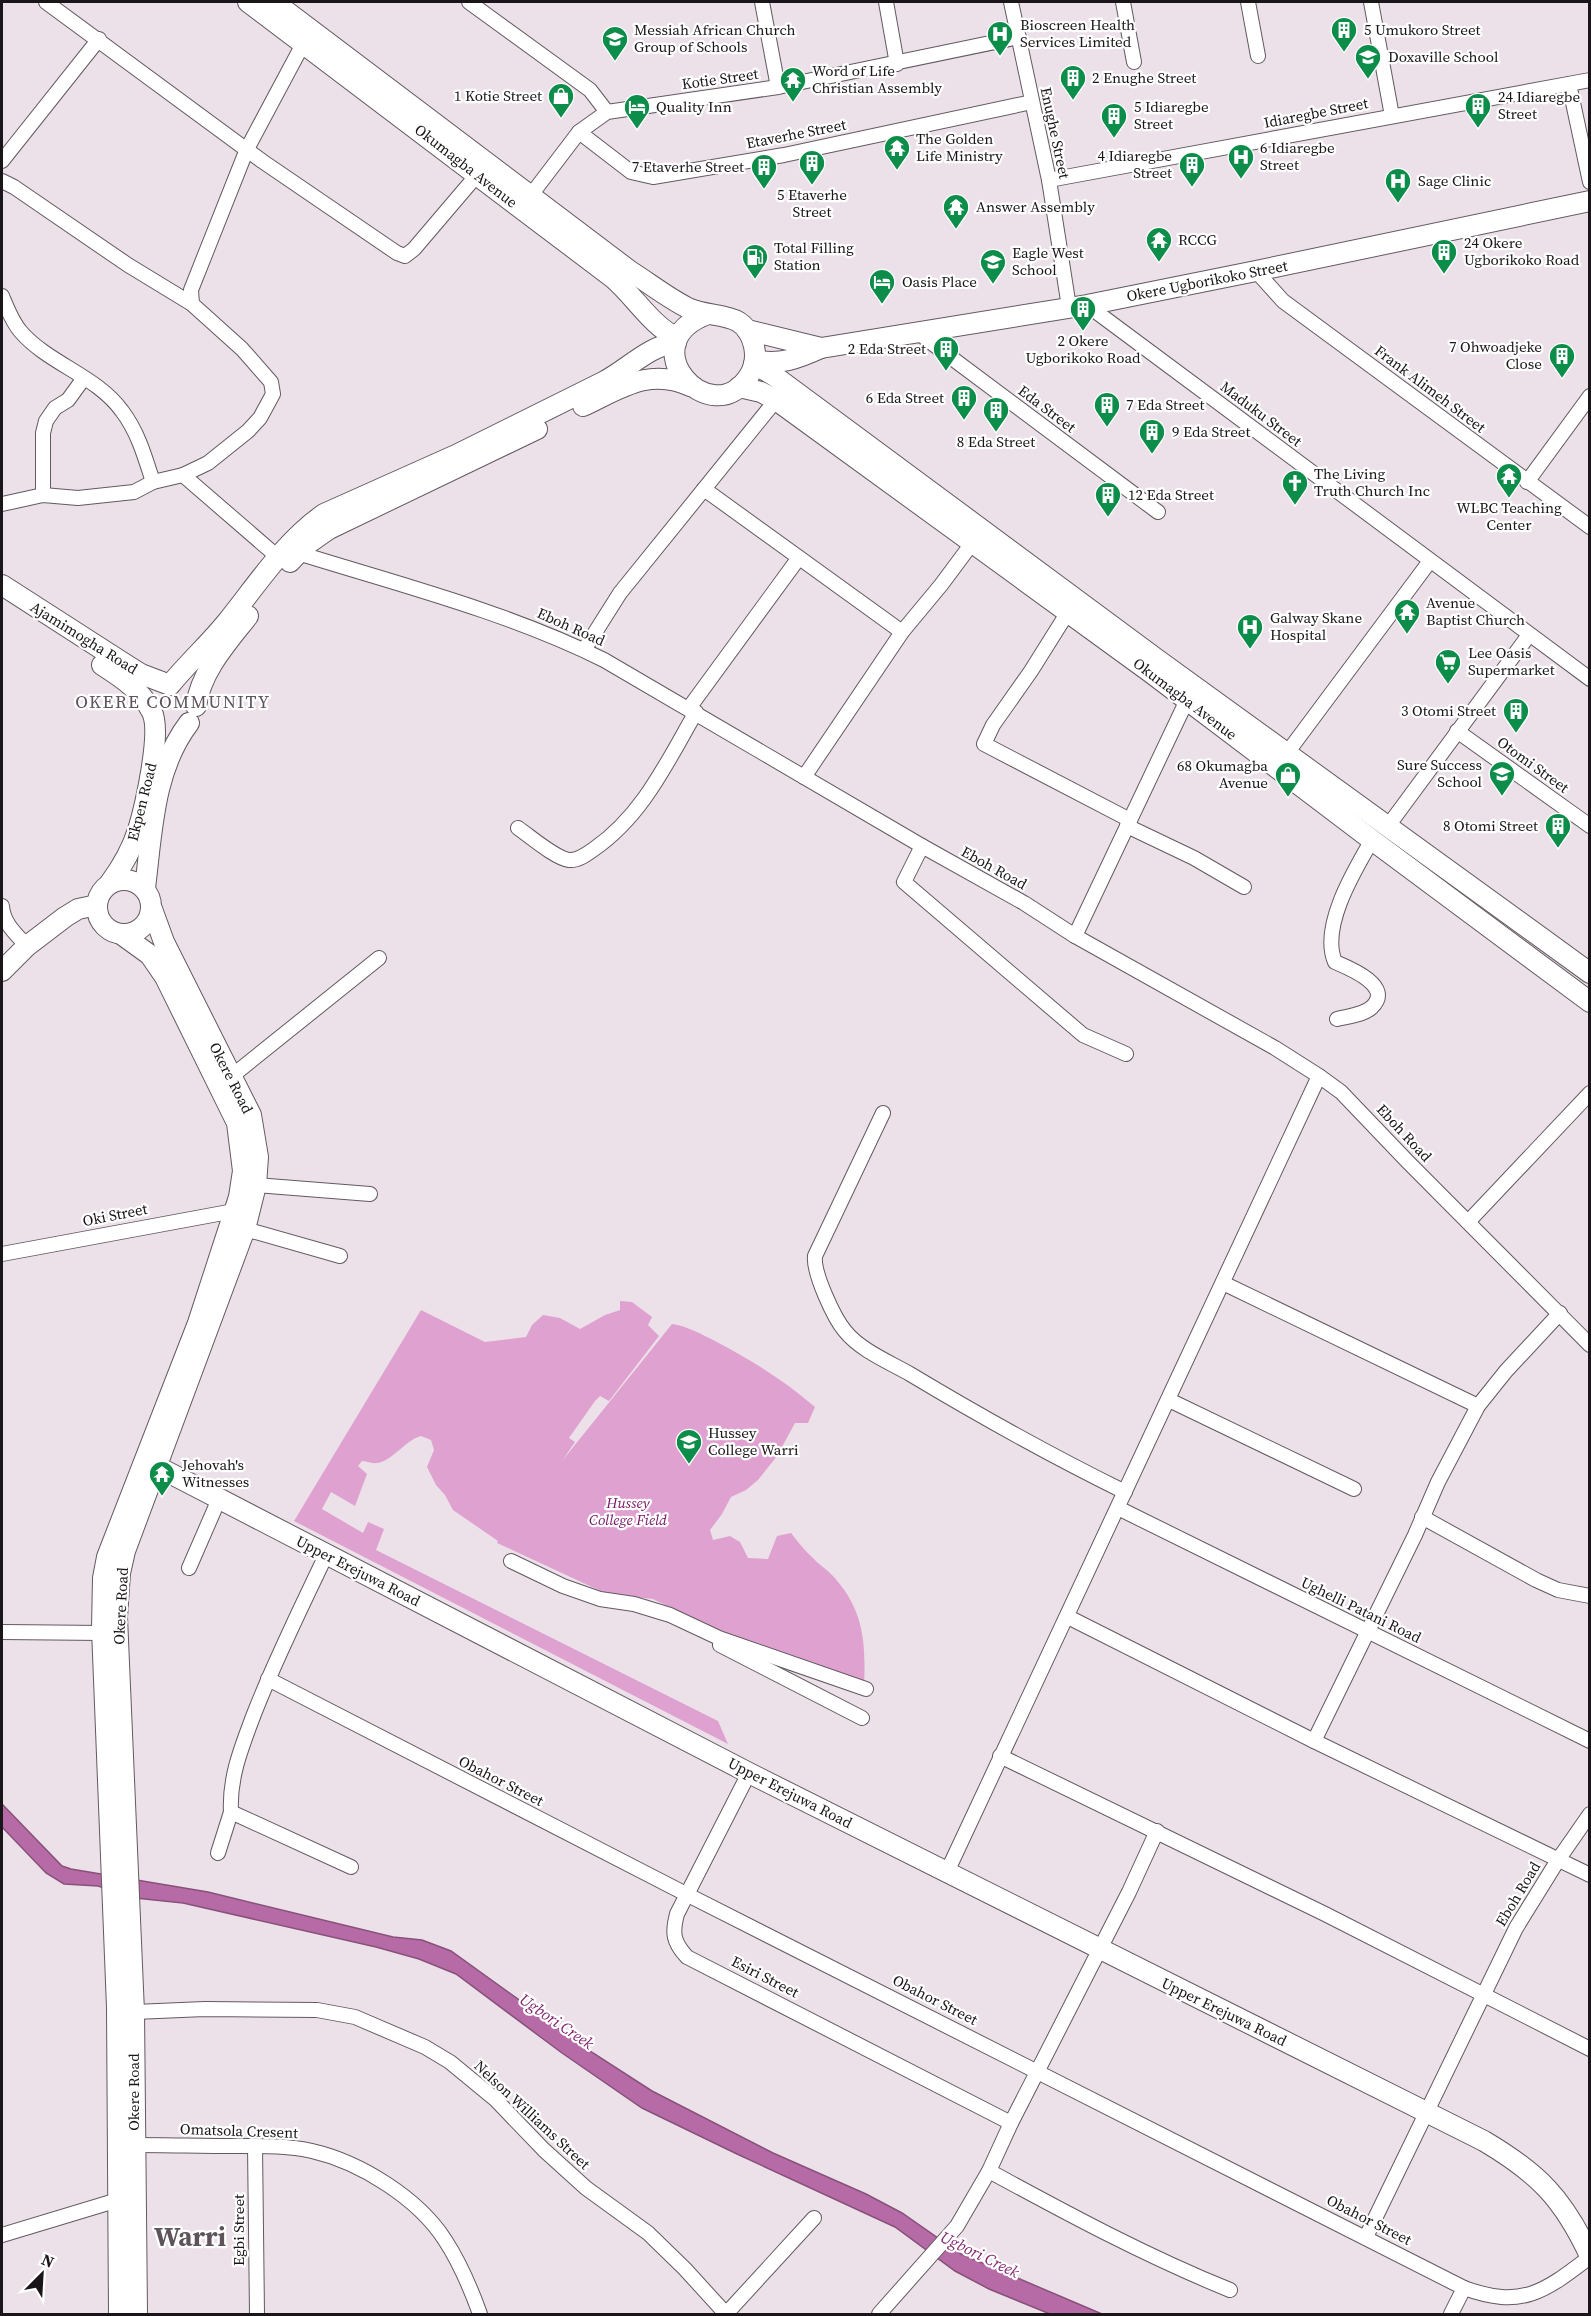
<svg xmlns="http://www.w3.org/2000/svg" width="1591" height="2316" font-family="'Source Serif 4',serif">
  <rect width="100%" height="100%" fill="#ece1e9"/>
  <path fill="#dfa1d0" d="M620 1301 632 1302 652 1317 648 1325 659 1336 609 1401 600 1396 595 1401 569 1438 575 1442 562 1461 672 1324C687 1326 701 1334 715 1341 751 1360 784 1380 815 1407L808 1423H795L777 1456 758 1480 746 1490 731 1497 722 1514 710 1530 713 1540 730 1536 740 1542 748 1558 768 1559 777 1536 791 1533C798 1542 805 1551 813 1558 818 1564 825 1568 831 1574 864 1608 866 1642 864 1687L723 1634 653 1599 607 1594 497 1543 498 1541 453 1510 445 1495 436 1485 427 1467 434 1450 431 1440 421 1436C405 1440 391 1463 376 1463 372 1464 366 1461 362 1461L358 1466 367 1474 355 1506 331 1492 322 1509 363 1533 368 1522 384 1529 376 1550 718 1721 728 1744 294 1521 421 1310 485 1342 526 1337 532 1325 543 1315 560 1318 580 1329 605 1315 620 1310Z"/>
  <path fill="#b76ba6" stroke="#88517b" stroke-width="1.5" d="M2 1804 62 1866 71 1869 208 1892 393 1937 422 1940 451 1951 593 2053 652 2091 773 2153 866 2194 902 2213 961 2254 1102 2314H1050L989 2289 955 2271 895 2227 737 2154 642 2108 562 2053 456 1974 419 1959 376 1947 183 1903 135 1898 98 1886 64 1884 46 1873 2 1827Z"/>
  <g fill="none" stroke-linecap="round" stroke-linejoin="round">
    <g stroke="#635960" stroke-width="16">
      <g id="street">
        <path d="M46 2 262 161 397 253 405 256 414 249 477 175"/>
        <path d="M469 2 590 90 607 112"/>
        <path d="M762 2 778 87"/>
        <path d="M886 2 897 64"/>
        <path d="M1011 2 1049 180 1069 307"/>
        <path d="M1123 2 1134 62"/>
        <path d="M1248 2 1258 56"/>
        <path d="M1371 2 1392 116"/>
        <path d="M1569 84 1590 182"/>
        <path d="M579 132 631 172 653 177 784 155 1032 102"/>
        <path d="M2 161 99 39"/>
        <path d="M1049 180 1590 80"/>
        <path d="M2 181 14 187 128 265 192 304 242 349 271 382 273 394 260 418 248 431 208 463 183 475 153 482 134 492 78 498 43 495 2 504"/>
        <path d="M531 195 579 132 607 112 778 87 1019 37"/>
        <path d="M1256 271 1283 301 1590 527"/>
        <path d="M2 296C7 308 12 322 21 332 49 364 97 376 122 411 138 432 145 457 153 482"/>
        <path d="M192 304 191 290 247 149 303 44"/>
        <path d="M1087 305 1590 679"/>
        <path d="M917 332 1158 512"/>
        <path d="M183 475 279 558"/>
        <path d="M1527 482 1590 396"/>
        <path d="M704 489 902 632"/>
        <path d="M43 495V433L46 421 55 408 68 400 84 378"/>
        <path d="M298 553C401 585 507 612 604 660L922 846 1024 903 1075 936 1275 1048 1319 1076 1341 1092 1407 1161 1590 1345"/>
        <path d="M1068 612 1031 671 993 725 984 744 1130 820"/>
        <path d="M584 650 620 593 776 400"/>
        <path d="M689 708 798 559"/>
        <path d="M1457 731 1590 826"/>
        <path d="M1287 753 1430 561"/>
        <path d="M804 777 902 632 941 585 973 542"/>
        <path d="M1127 826 1194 858 1244 887"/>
        <path d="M1388 826 1529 635"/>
        <path d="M518 828C531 837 555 858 569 860 578 861 587 854 594 849 643 815 667 762 696 712"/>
        <path d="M922 846 904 882 1083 1035 1126 1054"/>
        <path d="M2 906C3 923 16 934 27 946"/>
        <path d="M1075 936 1187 700"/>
        <path d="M1337 1019C1349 1016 1364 1015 1372 1007 1394 986 1349 968 1335 962 1320 927 1354 871 1372 840"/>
        <path d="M232 1076 379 958"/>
        <path d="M883 1113 815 1256C813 1273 834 1318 845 1331 860 1350 889 1362 910 1374 980 1416 1052 1456 1125 1492"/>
        <path d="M256 1185 370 1194"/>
        <path d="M1468 1222 1590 1093"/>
        <path d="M245 1229 340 1256"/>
        <path d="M2 1254 234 1211"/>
        <path d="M1223 1283 1478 1406"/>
        <path d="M1169 1400 1354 1489"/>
        <path d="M1118 1508 1590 1741"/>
        <path d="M1422 1517 1536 1580 1558 1590 1590 1596"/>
        <path d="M326 1555C301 1608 275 1660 254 1714 242 1746 229 1777 231 1812L351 1867"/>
        <path d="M511 1561 563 1586 600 1599 634 1604 670 1615 719 1638 866 1689"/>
        <path d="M189 1568 219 1499"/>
        <path d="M1068 1617 1314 1741 1590 1875"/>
        <path d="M2 1632 103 1633"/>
        <path d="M720 1645 862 1718"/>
        <path d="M268 1679 686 1894 1464 2288C1522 2309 1544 2292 1590 2257"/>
        <path d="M1314 1741 1415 1535 1438 1482 1478 1406 1506 1371 1560 1313"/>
        <path d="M1000 1756 1325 1914 1590 2049"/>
        <path d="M749 1773 677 1914C672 1933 673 1942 687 1957L1011 2123"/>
        <path d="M218 1853 231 1812"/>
        <path d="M947 1872 1319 1076"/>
        <path d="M134 2012 205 2009 317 2010 355 2017 425 2047 450 2062 495 2099 544 2150 586 2188 648 2233 685 2269 726 2314 814 2218"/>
        <path d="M135 2145C168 2145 201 2146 235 2146 260 2146 286 2145 312 2151 360 2162 418 2198 445 2240 460 2263 471 2289 480 2314"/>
        <path d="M255 2146 257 2314"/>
        <path d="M989 2171C1068 2214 1146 2256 1230 2290"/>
        <path d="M2 2235 118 2200"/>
        <path d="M1366 2237 1516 1928 1558 1860 1590 1814"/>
        <path d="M879 2314 957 2226 989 2171 1011 2123 1129 1892 1157 1831"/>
        <path d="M1451 2314 1464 2288"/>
      </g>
    </g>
    <g stroke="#635960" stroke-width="22">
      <g id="secondary">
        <path d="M248 2 613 278C635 297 651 325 677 338"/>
        <path d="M274 2 630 271C649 283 668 298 688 308 714 320 745 308 754 346 756 356 755 367 749 376 711 435 628 343 708 314"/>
        <path d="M747 330 821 348"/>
        <path d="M755 360C779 366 799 358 821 348L1087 305 1256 271 1590 201"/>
        <path d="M754 364 773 375 1158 660 1590 973"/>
        <path d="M739 387 761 392 776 400 1150 672 1372 840 1590 1002"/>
        <path d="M583 406C620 389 649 367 690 386"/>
        <path d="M290 562 306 545 329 529 537 429"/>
        <path d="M2 585 128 666 141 674 170 685C187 664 208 645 226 623 256 586 284 542 324 514L456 455 603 382C627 370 649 345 676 343"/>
        <path d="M102 665C122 678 141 690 152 712 162 733 145 807 138 830 132 849 121 868 110 883"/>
        <path d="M196 706C201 671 227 643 248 616"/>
        <circle cx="124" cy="907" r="27"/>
        <path d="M145 888C152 833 153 770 189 723"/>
        <path d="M2 971 27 946 65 917 78 909 97 905"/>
        <path d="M158 1467 749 1773 1484 2141C1538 2173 1563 2198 1590 2256"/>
        <path d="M119 2314 117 2007 102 1629 103 1578 107 1557 198 1323 239 1197 243 1171 237 1123 165 977 150 955 121 934"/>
        <path d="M137 2314 134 2012 117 1617 120 1573 125 1551 245 1229 256 1185 258 1157 251 1115 164 942 152 909"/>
      </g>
    </g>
    <use href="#street" stroke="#fff" stroke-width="14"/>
    <use href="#secondary" stroke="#fff" stroke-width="20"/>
  </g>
  <defs>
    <g id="building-pin" transform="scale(1.35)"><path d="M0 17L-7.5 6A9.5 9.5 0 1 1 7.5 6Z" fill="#0c8d4a" stroke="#fff"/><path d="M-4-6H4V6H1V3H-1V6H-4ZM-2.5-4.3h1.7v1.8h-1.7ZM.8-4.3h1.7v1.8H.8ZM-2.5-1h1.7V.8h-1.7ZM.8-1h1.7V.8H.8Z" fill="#fff"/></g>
    <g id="hospital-pin" transform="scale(1.35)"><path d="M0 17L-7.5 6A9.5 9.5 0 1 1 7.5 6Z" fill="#0c8d4a" stroke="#fff"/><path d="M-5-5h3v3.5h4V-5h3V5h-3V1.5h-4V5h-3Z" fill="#fff"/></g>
    <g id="school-pin" transform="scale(1.35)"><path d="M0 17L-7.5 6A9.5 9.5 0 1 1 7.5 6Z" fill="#0c8d4a" stroke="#fff"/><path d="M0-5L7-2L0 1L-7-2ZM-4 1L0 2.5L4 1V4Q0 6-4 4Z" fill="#fff"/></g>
    <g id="temple-pin" transform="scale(1.35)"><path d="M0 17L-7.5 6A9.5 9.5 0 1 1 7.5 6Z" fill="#0c8d4a" stroke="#fff"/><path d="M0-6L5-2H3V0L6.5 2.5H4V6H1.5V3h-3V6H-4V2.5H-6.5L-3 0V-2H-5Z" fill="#fff"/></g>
    <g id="shop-pin" transform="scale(1.35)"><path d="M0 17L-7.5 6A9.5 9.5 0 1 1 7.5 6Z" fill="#0c8d4a" stroke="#fff"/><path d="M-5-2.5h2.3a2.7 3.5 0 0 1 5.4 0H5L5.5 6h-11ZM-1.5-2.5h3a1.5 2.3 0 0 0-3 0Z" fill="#fff"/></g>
    <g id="hotel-pin" transform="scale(1.35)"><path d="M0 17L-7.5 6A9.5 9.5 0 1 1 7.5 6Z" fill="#0c8d4a" stroke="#fff"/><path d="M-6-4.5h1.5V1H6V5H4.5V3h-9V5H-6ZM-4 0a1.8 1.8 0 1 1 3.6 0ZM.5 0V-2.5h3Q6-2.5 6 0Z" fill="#fff"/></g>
    <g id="fuel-pin" transform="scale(1.35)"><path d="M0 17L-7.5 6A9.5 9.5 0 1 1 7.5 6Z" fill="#0c8d4a" stroke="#fff"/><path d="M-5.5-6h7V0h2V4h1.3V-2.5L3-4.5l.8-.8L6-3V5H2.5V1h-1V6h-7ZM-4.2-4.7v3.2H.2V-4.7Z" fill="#fff"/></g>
    <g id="church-pin" transform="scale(1.35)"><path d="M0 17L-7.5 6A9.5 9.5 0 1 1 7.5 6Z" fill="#0c8d4a" stroke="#fff"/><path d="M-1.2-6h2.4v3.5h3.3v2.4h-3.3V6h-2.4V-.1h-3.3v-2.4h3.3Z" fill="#fff"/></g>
    <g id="supermarket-pin" transform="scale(1.35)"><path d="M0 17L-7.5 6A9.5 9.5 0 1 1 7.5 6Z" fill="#0c8d4a" stroke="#fff"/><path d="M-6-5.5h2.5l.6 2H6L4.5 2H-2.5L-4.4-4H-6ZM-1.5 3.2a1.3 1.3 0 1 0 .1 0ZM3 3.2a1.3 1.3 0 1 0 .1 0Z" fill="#fff"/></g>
    <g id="university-pin" transform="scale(1.35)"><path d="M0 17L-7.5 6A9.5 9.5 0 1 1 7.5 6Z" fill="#0c8d4a" stroke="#fff"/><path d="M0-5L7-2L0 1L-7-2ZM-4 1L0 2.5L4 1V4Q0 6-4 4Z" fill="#fff"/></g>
  </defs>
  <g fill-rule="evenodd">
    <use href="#building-pin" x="1344" y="30"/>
    <use href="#hospital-pin" x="1000" y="34"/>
    <use href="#school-pin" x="615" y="39"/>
    <use href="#school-pin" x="1368" y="57"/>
    <use href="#building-pin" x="1073" y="78"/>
    <use href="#temple-pin" x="793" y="80"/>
    <use href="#shop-pin" x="561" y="96"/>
    <use href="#building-pin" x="1478" y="106"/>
    <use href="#hotel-pin" x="637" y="107"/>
    <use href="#building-pin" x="1114" y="116"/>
    <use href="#temple-pin" x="897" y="148"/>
    <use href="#hospital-pin" x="1241" y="157"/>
    <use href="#building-pin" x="812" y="163"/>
    <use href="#building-pin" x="1192" y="165"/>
    <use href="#building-pin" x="764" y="167"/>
    <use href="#hospital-pin" x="1398" y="181"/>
    <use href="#temple-pin" x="956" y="207"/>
    <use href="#temple-pin" x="1159" y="240"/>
    <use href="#building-pin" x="1444" y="252"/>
    <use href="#fuel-pin" x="755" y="257"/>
    <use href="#school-pin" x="993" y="262"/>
    <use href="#hotel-pin" x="882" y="282"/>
    <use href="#building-pin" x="1083" y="309"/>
    <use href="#building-pin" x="946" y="349"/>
    <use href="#building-pin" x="1562" y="356"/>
    <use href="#building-pin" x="964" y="398"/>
    <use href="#building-pin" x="1107" y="405"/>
    <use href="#building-pin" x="996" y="410"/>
    <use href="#building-pin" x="1152" y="432"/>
    <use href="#temple-pin" x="1509" y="476"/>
    <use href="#church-pin" x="1295" y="483"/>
    <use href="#building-pin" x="1108" y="495"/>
    <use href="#temple-pin" x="1407" y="612"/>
    <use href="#hospital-pin" x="1250" y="627"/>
    <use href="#supermarket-pin" x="1448" y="662"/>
    <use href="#building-pin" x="1516" y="711"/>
    <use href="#school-pin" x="1502" y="774"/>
    <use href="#shop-pin" x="1288" y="775"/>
    <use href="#building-pin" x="1558" y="826"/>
    <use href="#university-pin" x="689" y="1442"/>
    <use href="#temple-pin" x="162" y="1474"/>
  </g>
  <g text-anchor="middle" stroke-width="4.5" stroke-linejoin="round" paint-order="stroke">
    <g font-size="15" fill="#191518" stroke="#fff" text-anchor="start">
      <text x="1020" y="30">Bioscreen Health<tspan x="1020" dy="17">Services Limited</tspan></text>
      <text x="634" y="35">Messiah African Church<tspan x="634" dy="17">Group of Schools</tspan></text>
      <text x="1364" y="35">5 Umukoro Street</text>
      <text x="1388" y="62">Doxaville School</text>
      <text x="812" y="76">Word of Life<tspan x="812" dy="17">Christian Assembly</tspan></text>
      <text x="1092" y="83">2 Enughe Street</text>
      <text x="542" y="101" text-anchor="end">1 Kotie Street</text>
      <text x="1498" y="102">24 Idiaregbe<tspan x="1498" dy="17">Street</tspan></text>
      <text x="656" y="112">Quality Inn</text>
      <text x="1134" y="112">5 Idiaregbe<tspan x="1134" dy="17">Street</tspan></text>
      <text x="916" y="144">The Golden<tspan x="916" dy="17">Life Ministry</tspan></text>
      <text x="1260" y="153">6 Idiaregbe<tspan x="1260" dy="17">Street</tspan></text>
      <text x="1172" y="161" text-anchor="end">4 Idiaregbe<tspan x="1172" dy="17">Street</tspan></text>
      <text x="744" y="172" text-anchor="end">7 Etaverhe Street</text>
      <text x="1418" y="186">Sage Clinic</text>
      <text x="812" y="200" text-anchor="middle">5 Etaverhe<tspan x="812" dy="17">Street</tspan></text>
      <text x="976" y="212">Answer Assembly</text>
      <text x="1178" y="245">RCCG</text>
      <text x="1464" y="248">24 Okere<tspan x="1464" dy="17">Ugborikoko Road</tspan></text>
      <text x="774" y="253">Total Filling<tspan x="774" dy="17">Station</tspan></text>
      <text x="1012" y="258">Eagle West<tspan x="1012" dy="17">School</tspan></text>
      <text x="902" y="287">Oasis Place</text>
      <text x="1083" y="346" text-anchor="middle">2 Okere<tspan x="1083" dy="17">Ugborikoko Road</tspan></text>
      <text x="1542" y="352" text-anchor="end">7 Ohwoadjeke<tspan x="1542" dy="17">Close</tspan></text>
      <text x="926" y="354" text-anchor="end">2 Eda Street</text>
      <text x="944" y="403" text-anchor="end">6 Eda Street</text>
      <text x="1126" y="410">7 Eda Street</text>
      <text x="1172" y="437">9 Eda Street</text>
      <text x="996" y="447" text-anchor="middle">8 Eda Street</text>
      <text x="1314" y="479">The Living<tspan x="1314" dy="17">Truth Church Inc</tspan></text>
      <text x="1128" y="500">12 Eda Street</text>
      <text x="1509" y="513" text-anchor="middle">WLBC Teaching<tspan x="1509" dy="17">Center</tspan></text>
      <text x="1426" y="608">Avenue<tspan x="1426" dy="17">Baptist Church</tspan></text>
      <text x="1270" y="623">Galway Skane<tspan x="1270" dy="17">Hospital</tspan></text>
      <text x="1468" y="658">Lee Oasis<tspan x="1468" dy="17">Supermarket</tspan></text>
      <text x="1496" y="716" text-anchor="end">3 Otomi Street</text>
      <text x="1482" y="770" text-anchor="end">Sure Success<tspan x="1482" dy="17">School</tspan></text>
      <text x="1268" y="771" text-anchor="end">68 Okumagba<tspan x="1268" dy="17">Avenue</tspan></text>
      <text x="1538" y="831" text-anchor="end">8 Otomi Street</text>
      <text x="708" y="1438">Hussey<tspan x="708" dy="17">College Warri</tspan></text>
      <text x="182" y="1470">Jehovah's<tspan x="182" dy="17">Witnesses</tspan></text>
    </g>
    <g font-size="15" fill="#191518" stroke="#fff">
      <text transform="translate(720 79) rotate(-8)" y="5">Kotie Street</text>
      <text transform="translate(1316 113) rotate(-11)" y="5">Idiaregbe Street</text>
      <text transform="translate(1055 133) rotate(78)" y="5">Enughe Street</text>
      <text transform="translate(796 134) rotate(-11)" y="5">Etaverhe Street</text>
      <text transform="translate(466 166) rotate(38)" y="5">Okumagba Avenue</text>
      <text transform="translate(1207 281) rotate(-11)" y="5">Okere Ugborikoko Street</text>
      <text transform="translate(1430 389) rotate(37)" y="5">Frank Alimeh Street</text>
      <text transform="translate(1047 409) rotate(37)" y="5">Eda Street</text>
      <text transform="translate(1261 414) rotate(37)" y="5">Maduku Street</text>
      <text transform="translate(571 627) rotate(24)" y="5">Eboh Road</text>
      <text transform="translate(84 638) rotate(32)" y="5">Ajamimogha Road</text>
      <text transform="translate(1185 699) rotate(37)" y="5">Okumagba Avenue</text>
      <text transform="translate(1533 765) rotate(36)" y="5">Otomi Street</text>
      <text transform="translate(142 802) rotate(-76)" y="5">Ekpen Road</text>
      <text transform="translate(994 868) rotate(29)" y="5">Eboh Road</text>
      <text transform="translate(231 1078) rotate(63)" y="5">Okere Road</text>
      <text transform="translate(1404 1133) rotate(47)" y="5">Eboh Road</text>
      <text transform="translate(115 1215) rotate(-11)" y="5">Oki Street</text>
      <text transform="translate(358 1571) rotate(27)" y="5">Upper Erejuwa Road</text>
      <text transform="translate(121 1606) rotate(-87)" y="5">Okere Road</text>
      <text transform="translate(1361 1610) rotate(26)" y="5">Ughelli Patani Road</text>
      <text transform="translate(501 1781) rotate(27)" y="5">Obahor Street</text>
      <text transform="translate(790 1793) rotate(27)" y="5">Upper Erejuwa Road</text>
      <text transform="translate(1518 1894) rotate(-59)" y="5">Eboh Road</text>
      <text transform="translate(765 1977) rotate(27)" y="5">Esiri Street</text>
      <text transform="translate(935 2000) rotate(27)" y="5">Obahor Street</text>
      <text transform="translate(1224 2012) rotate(26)" y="5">Upper Erejuwa Road</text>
      <text transform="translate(134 2092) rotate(-90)" y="5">Okere Road</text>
      <text transform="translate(532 2115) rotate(43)" y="5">Nelson Williams Street</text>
      <text transform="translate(239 2131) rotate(2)" y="5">Omatsola Cresent</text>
      <text transform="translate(1369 2220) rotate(27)" y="5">Obahor Street</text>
      <text transform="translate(239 2230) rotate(-90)" y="5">Egbi Street</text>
    </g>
    <g font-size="15" font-style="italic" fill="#751766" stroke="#fff">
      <text x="628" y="1508">Hussey<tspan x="628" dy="17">College Field</tspan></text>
    </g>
    <g font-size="16" font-style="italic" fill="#812571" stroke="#fff">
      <text transform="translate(557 2021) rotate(34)" y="6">Ugbori Creek</text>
      <text transform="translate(980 2254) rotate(26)" y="6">Ugbori Creek</text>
    </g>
    <g font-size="18" letter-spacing="1.5" fill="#5d535a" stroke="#fff">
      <text x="173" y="708">OKERE COMMUNITY</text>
    </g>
    <g font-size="27" font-weight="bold" fill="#5d535a" stroke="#fff">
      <text x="190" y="2246">Warri</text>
    </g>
  </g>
  <rect width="1591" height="2316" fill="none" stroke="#191518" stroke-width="6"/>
  <g transform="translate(42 2274) rotate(24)" stroke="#ffffff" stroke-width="4.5" paint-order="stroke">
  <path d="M0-4.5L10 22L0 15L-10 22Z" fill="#191518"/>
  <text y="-9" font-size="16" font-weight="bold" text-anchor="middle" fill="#191518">N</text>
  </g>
</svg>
